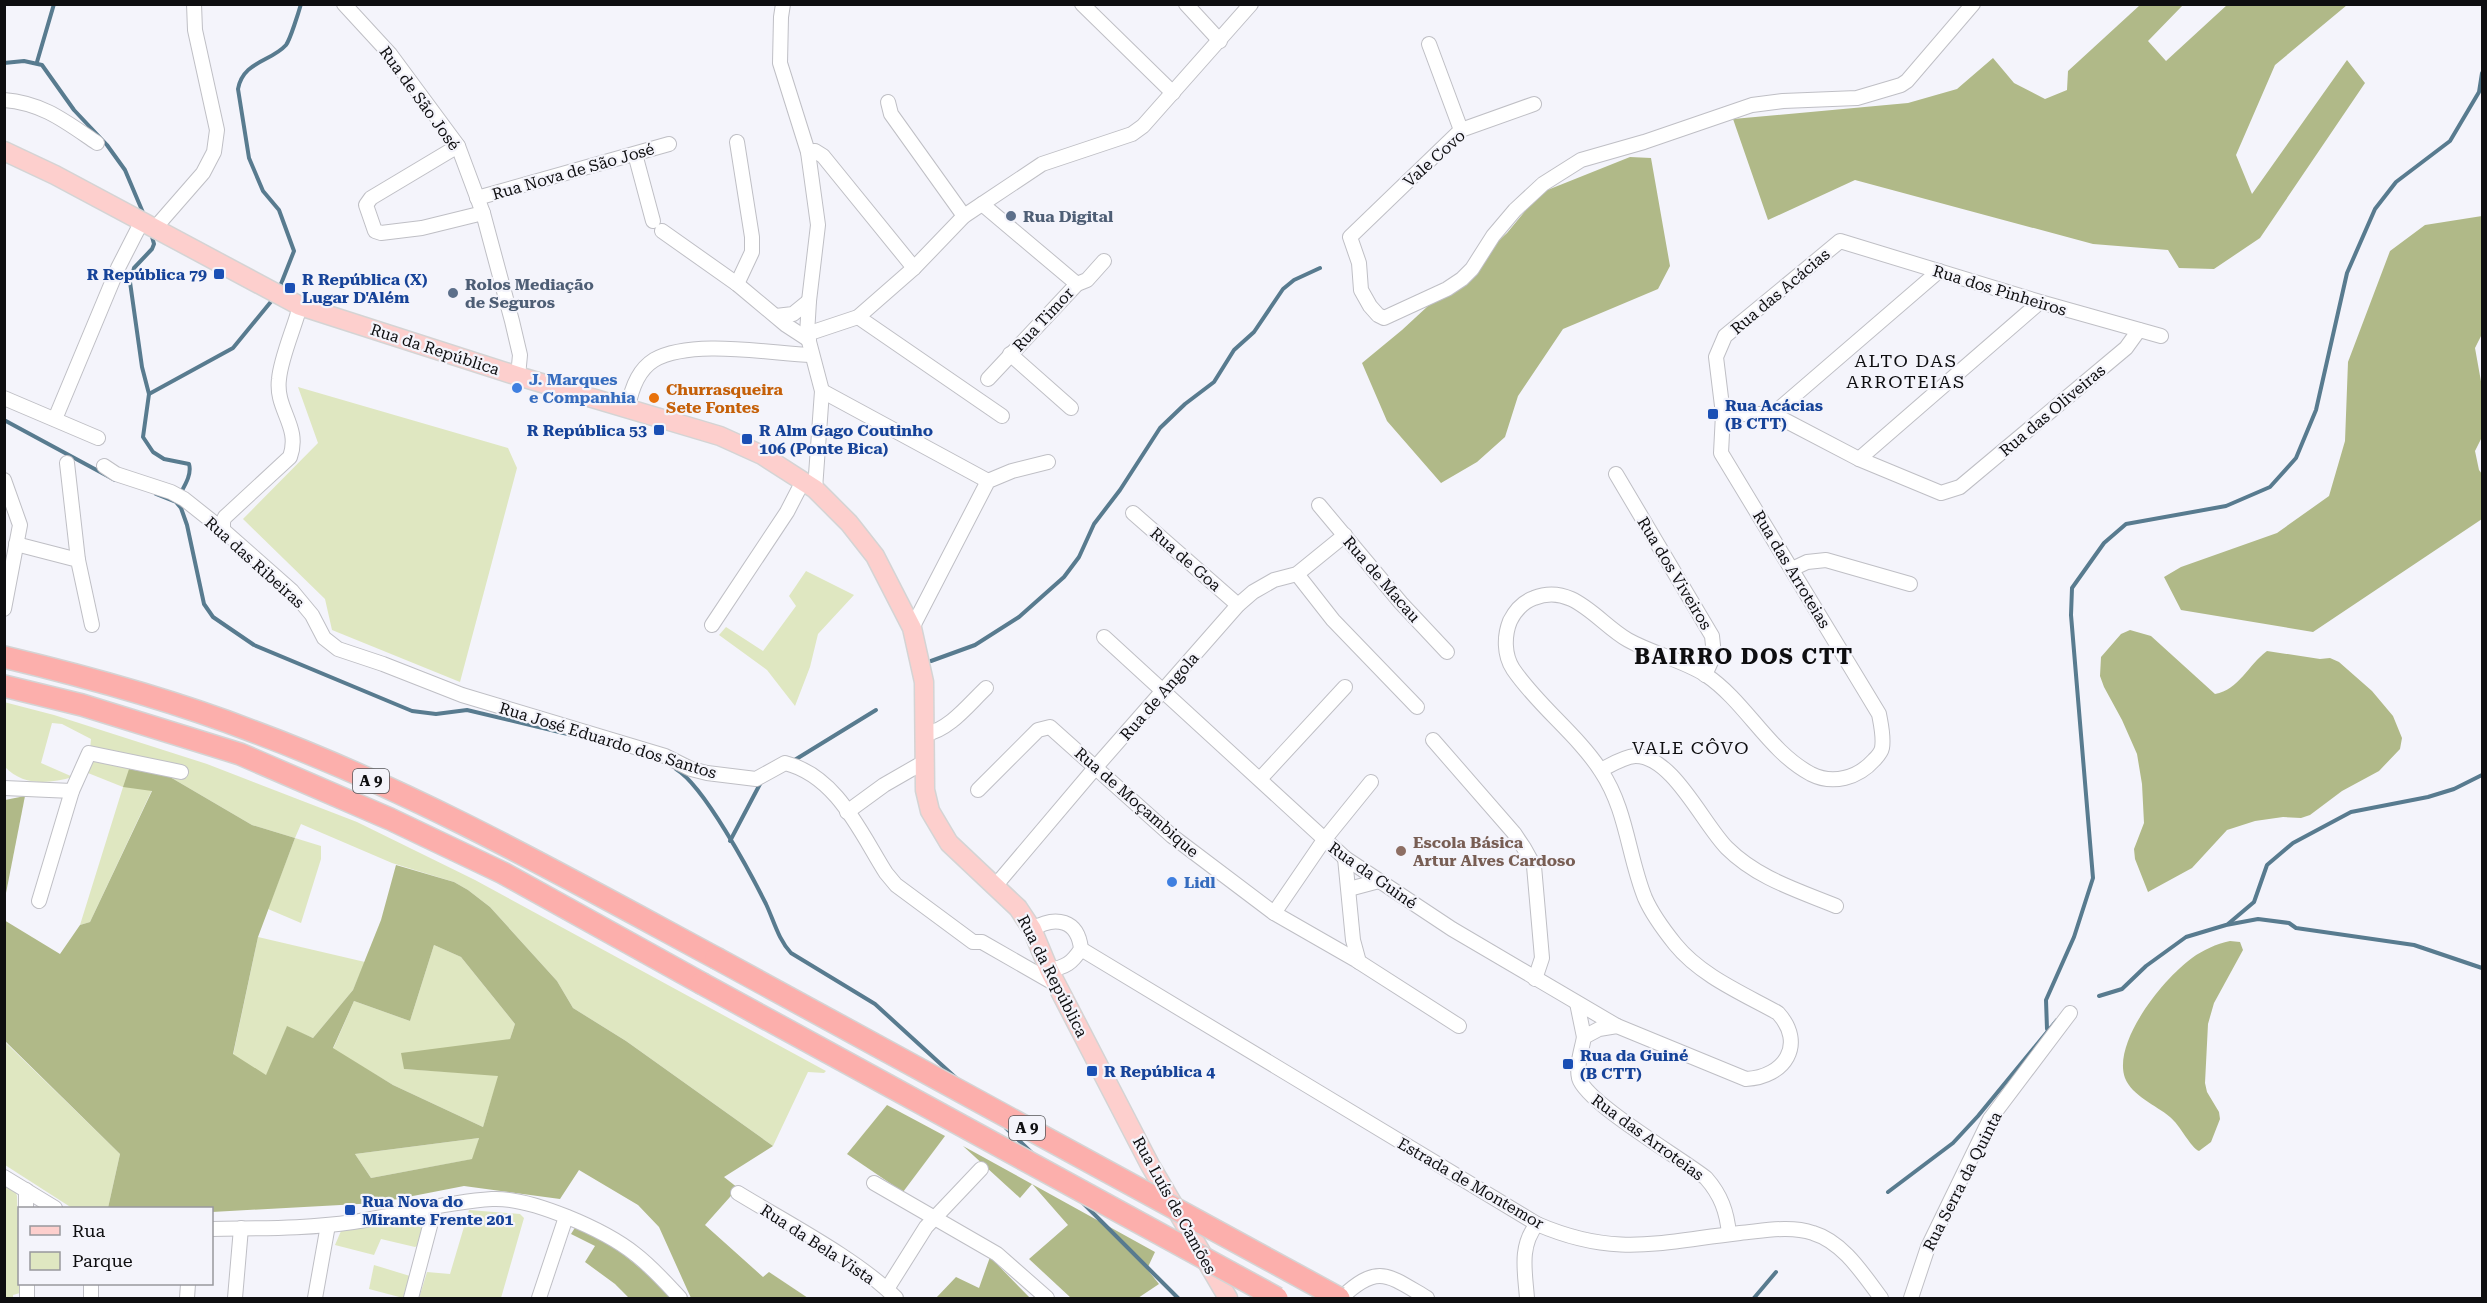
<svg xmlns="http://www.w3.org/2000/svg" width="2487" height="1303" font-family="'Roboto Serif',serif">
  <rect width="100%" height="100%" fill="#f4f4fb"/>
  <g fill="#dfe7c1">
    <path d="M298 387 508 448 517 468 460 682 332 630 325 599 243 519 318 443Z"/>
    <path d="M806 571 854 595 818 634 810 667 795 706 767 670 719 635 726 627 763 651 796 606 789 596Z"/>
    <path d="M4 702 54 715 207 764 357 822 475 880 826 1071 824 1073 808 1072 773 1146 626 1041 573 1008 557 981 490 907 468 890 454 882 392 863 301 824 295 838 321 846V859L301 923 268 909 295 838 252 825 170 777 152 790 90 922 80 925 123 787 88 773 91 739 62 724 52 723 41 763 73 777C49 784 23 786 5 767Z"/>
    <path d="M258 937 365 962 353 990 313 1038 287 1027 266 1076 233 1055Z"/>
    <path d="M434 945 461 957 515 1024 510 1039 404 1069 499 1075 483 1127 393 1085 333 1049 354 1001 410 1021Z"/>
    <path d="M4 1041 120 1154 108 1208H72L5 1165Z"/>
    <path d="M479 1138 473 1159 371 1178 355 1154Z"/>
    <path d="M4 1186 16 1193 17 1196 20 1293 13 1295V1298H5Z"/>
    <path d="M469 1210 520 1214 524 1218 501 1298H419L427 1272 450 1274Z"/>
    <path d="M419 1218 424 1225 419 1245 415 1247 381 1239 374 1255 335 1245 341 1231Z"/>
    <path d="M374 1265 410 1276 403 1298 369 1289Z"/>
  </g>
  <g fill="#b0b988" fill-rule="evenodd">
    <path d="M2140 5H2183L2148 41 2166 61 2227 5H2347L2275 65 2236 155 2252 194 2347 60 2365 83 2260 238 2214 269 2179 268 2168 250 2093 244 1855 180 1768 220 1733 119 1908 103 1957 89 1993 58 2014 83 2045 99 2067 90 2068 71Z"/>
    <path d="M1630 157 1651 158 1670 266 1658 289 1563 329 1518 396 1505 437 1477 462 1441 483 1387 421 1362 363 1402 330 1507 233 1540 193Z"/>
    <path d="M2482 216V334L2475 348 2482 387V437L2475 451 2479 470 2482 474V519L2313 632 2181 610 2164 577 2181 567 2277 533 2329 496 2345 441 2348 362 2390 251 2425 225Z"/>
    <path d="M2130 630 2151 636 2215 694C2239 690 2248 665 2267 651L2320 659 2330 658 2339 662 2372 691 2393 716 2402 738 2400 749 2379 771 2342 791 2310 815 2301 818 2283 817 2255 821 2227 830 2192 868 2148 892 2135 859 2134 849 2144 823 2142 784 2137 754 2122 720 2104 687 2100 676 2101 657 2121 634Z"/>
    <path d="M129 769 170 777 252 825 295 838 258 937 233 1054 266 1075 287 1026 313 1038 353 990 381 920 396 865 454 882 468 890 490 907 557 981 573 1008 626 1041 773 1146 724 1177 738 1188 705 1225 763 1277 769 1272 808 1298H691L659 1227 638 1205 579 1170 560 1199 464 1186 377 1203 212 1212V1208H108L120 1154 5 1041 4 920 60 954 80 925 90 922 152 791 123 787ZM434 945 461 957 515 1024 510 1039 401 1053 404 1069 498 1076 483 1127 393 1085 333 1048 354 1001 410 1021ZM479 1138 472 1159 371 1178 355 1154Z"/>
    <path d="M25 796 7 888 5 898V800Z"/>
    <path d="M2230 941 2240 942 2243 950 2214 1003 2208 1024 2205 1083 2207 1092 2219 1112 2220 1119 2211 1142 2199 1151C2191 1148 2180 1125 2170 1117 2156 1105 2132 1096 2125 1078 2112 1042 2164 978 2192 958 2203 950 2216 944 2230 941Z"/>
    <path d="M887 1105 945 1136 903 1192 847 1154Z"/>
    <path d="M963 1146 1155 1252 1147 1269 1159 1284 1138 1298H1071L1029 1259 1068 1225 1032 1184 1020 1198Z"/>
    <path d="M576 1226C614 1243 642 1269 672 1298H629L615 1284 585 1262 595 1246 571 1234Z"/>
    <path d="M990 1257 1030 1298H936L956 1277 979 1288Z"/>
  </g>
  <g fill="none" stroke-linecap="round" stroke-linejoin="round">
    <g stroke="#587b8f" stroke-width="4">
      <path d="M37 62 54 4"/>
      <path d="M4 63 24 61 42 65 74 110 107 145 125 170 144 215"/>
      <path d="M151 233 154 244 152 249 134 268 130 282 142 367 149 394 143 437 153 452 164 459 189 464C192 474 185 485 180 494"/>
      <path d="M279 289 294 251 279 210 263 191 249 158 238 89C243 61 271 62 286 45 290 40 299 11 301 4"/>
      <path d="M149 394 233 348 274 298"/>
      <path d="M4 420 115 480"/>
      <path d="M156 494 176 502 181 508 187 525 204 604 213 617 254 645 412 711 436 714 467 710 572 735"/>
      <path d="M931 661 975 645 1019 617 1064 577 1079 557 1094 524 1120 490 1160 428 1185 404 1214 382 1234 350 1254 332 1283 289 1294 280 1320 268"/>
      <path d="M793 761 876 710"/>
      <path d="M676 769C704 786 750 872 766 904 774 921 778 939 791 953L875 1004 956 1078"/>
      <path d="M730 841 760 784"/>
      <path d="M2228 924 2254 902 2267 865 2293 843 2351 812 2428 797 2454 789 2482 775"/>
      <path d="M2099 996 2122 989 2146 966 2186 937 2226 925 2258 919 2289 923 2296 928 2414 945 2482 968"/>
      <path d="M2047 1029 2046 1000 2074 937 2093 878 2071 615 2072 588 2104 543 2126 524 2226 506 2270 487 2296 458 2316 410 2347 273 2375 209 2396 182 2450 141 2479 92 2482 73"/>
      <path d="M1006 1128 1033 1154"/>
      <path d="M1888 1192 1953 1143 1978 1116 2057 1020"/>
      <path d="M1083 1203 1178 1298"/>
      <path d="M1754 1298 1776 1272"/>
    </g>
    <g stroke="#bfbfc5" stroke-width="16">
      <g id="minor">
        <path d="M344 4 390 54 458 146 483 213 512 321 520 355 518 376"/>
        <path d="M783 4 781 17 780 63 808 152 818 225 809 301 807 334 822 391 815 489"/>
        <path d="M1082 4 1173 93"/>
        <path d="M1186 4 1220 41"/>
        <path d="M1429 44 1461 130"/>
        <path d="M4 100C43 103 66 122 97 143"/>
        <path d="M888 102 891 114 964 216"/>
        <path d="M1534 104 1461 130 1350 237 1359 263 1361 290 1370 306 1378 315 1384 318 1447 289 1462 279 1472 269 1493 236 1515 210 1543 184 1581 160 1644 142 1752 105 1783 101 1857 98 1901 85 1907 81 1973 4"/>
        <path d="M458 146 371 198 366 205 375 231 381 233 422 228 483 213"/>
        <path d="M808 152 815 151 823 156 914 268"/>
        <path d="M635 154 653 221"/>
        <path d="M477 198 669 144"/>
        <path d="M982 204 1077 284"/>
        <path d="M155 228 203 173 214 152 217 130 195 30 194 4"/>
        <path d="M662 231 737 284 786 325 809 340"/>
        <path d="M737 284 752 252V237L737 142"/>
        <path d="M776 316 793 314 809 301"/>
        <path d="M858 317 1002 416"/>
        <path d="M807 334 858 317 914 268 964 216 1042 164 1132 134 1143 126 1251 4"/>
        <path d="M1010 354 1071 408"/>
        <path d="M988 379 1077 284 1087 280 1104 261"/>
        <path d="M822 391 988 481"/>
        <path d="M4 398 98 438"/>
        <path d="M628 408C631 390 638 370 654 360 692 339 768 353 811 355"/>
        <path d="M1723 414H1773L1859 459 1941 493 1960 487 2126 348 2139 330"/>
        <path d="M1773 414 1939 271"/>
        <path d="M55 419 118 268 142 221"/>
        <path d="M1859 459 2040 302"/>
        <path d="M67 463 78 560"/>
        <path d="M104 466 116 474 171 492 184 499 223 530 292 591 312 615 324 638 338 649 383 664 462 695 665 756 691 769 707 773 756 779 785 763C837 776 860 832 886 873L896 885 973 942H982L1057 985"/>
        <path d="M1616 474 1712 636 1714 655 1705 675"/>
        <path d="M4 480 20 525 4 609"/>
        <path d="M1319 505 1401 603 1447 652"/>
        <path d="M1133 513 1238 605"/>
        <path d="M223 530V521L225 517 290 457C301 426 275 410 279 379 281 357 294 329 300 306"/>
        <path d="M16 544 78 560 92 625"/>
        <path d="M1792 569 1807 562 1826 560 1910 584"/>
        <path d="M1297 574 1333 620 1417 707"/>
        <path d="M712 625 787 512 803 481"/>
        <path d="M912 628 988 481 1012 471 1048 462"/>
        <path d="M1104 637 1345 858 1452 929 1617 1026"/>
        <path d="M926 734C950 729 968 705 986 688"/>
        <path d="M1433 740 1514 833 1524 848 1534 866 1542 958 1535 979"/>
        <path d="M1601 770C1611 765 1623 757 1635 756 1672 755 1703 824 1727 848 1757 878 1797 890 1836 906"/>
        <path d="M1260 779 1345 687"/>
        <path d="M4 788 72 791"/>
        <path d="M978 790 1038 730 1050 727 1172 836 1274 913 1356 960 1459 1026"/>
        <path d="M847 812 884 785 924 762"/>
        <path d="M1345 858 1353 940 1359 962"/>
        <path d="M996 885 1095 768 1238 605 1253 592 1274 580 1297 574 1345 535"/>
        <path d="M1349 889 1379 881"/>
        <path d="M39 901 72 791 89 753 181 772"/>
        <path d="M1274 913 1324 840 1371 782"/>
        <path d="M1032 929C1056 915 1078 920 1081 949 1072 963 1066 967 1049 970"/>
        <path d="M1081 949 1537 1224C1616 1258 1659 1242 1740 1233 1763 1231 1790 1225 1813 1233 1843 1242 1863 1274 1881 1298"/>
        <path d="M1577 1003 1584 1037"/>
        <path d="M4 1177 55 1208"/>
        <path d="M874 1183 997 1254 1047 1298"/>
        <path d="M26 1190V1208"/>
        <path d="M738 1193C787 1223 857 1259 896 1298"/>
        <path d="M212 1229C258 1228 306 1229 353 1222 399 1215 445 1202 492 1199 531 1197 605 1230 635 1254 652 1267 666 1283 680 1298"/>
        <path d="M1729 1234C1727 1212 1721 1195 1706 1178 1681 1158 1586 1103 1579 1078 1576 1065 1582 1049 1584 1037L1599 1029 1617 1026 1746 1079C1785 1077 1806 1044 1778 1013 1742 993 1701 976 1675 944 1663 929 1652 914 1645 898 1628 856 1627 810 1601 771 1577 734 1538 706 1513 669 1504 655 1504 636 1510 621 1515 611 1523 602 1534 598 1573 582 1598 623 1628 640 1653 654 1683 660 1706 675 1746 702 1768 751 1811 774 1833 785 1858 778 1874 760 1877 757 1881 753 1882 748 1884 737 1881 725 1879 714L1721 453 1723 414 1716 357 1725 336 1840 241 2040 302 2161 336"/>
        <path d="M27 1284V1298"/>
        <path d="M887 1289 926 1227 981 1169"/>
        <path d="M91 1298V1284"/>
        <path d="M187 1298 188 1284"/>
        <path d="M235 1298 241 1228"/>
        <path d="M315 1298 328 1225"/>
        <path d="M411 1298 435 1207"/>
        <path d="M539 1298 566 1217"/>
        <path d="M1341 1298C1378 1263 1388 1275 1427 1298"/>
        <path d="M1527 1298C1525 1272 1519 1246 1537 1224"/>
        <path d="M1911 1298 1928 1247 1990 1119 2070 1013"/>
      </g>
    </g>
    <g stroke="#d4d4d4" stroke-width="21">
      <path id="major" d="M4 151 55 175 300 306 518 376 720 436 762 455 815 489 849 523 875 556 912 628 924 682 925 790 930 811 949 843 1018 908 1032 929 1049 970 1150 1165 1228 1298"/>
    </g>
    <g stroke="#d4d4d4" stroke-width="24">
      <g id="highway">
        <path d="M4 657C88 677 172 700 252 731 414 791 564 876 716 958"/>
        <path d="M4 686 82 705 240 754 390 819 503 873 701 983"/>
      </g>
    </g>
    <use href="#minor" stroke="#fff" stroke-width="14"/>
    <use href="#major" stroke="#fdcfcd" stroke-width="18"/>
    <use href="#highway" stroke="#fcafac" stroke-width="21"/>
    <g stroke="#d4d4d4" stroke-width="24" stroke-linecap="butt">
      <g id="highway-bridge">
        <path d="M716 958 1339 1298"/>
        <path d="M701 983 1277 1298"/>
      </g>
    </g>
    <use href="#highway-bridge" stroke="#fcafac" stroke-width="21"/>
  </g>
  <g fill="#5c6f8a" stroke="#f4f4fb" stroke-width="2">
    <circle cx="1011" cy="216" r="6"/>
    <circle cx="453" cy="293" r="6"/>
  </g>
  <g fill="#1a4fb4" stroke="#f4f4fb" stroke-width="2">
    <rect x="213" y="268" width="12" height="12" rx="3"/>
    <rect x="284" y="282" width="12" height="12" rx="3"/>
    <rect x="1707" y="408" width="12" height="12" rx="3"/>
    <rect x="653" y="424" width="12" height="12" rx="3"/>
    <rect x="741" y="433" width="12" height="12" rx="3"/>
    <rect x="1562" y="1058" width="12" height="12" rx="3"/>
    <rect x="1086" y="1065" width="12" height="12" rx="3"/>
    <rect x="344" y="1204" width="12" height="12" rx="3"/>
  </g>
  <g fill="#3f7fe0" stroke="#f4f4fb" stroke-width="2">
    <circle cx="517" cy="388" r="6"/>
    <circle cx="1172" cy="882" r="6"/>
  </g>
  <circle fill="#e8710a" stroke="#f4f4fb" stroke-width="2" cx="654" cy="398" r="6"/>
  <circle fill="#8d6e63" stroke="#f4f4fb" stroke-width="2" cx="1401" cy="851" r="6"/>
  <g text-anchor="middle" stroke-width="4.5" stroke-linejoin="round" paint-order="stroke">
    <g fill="#f4f4fb" stroke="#535356" stroke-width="1.5">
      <rect x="353" y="769" width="36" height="24" rx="4.5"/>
      <rect x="1009" y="1116" width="36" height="24" rx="4.5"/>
    </g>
    <g font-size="15" font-weight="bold" fill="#0e0e10">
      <text x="371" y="786">A 9</text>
      <text x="1027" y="1133">A 9</text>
    </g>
    <g font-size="16" fill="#0e0e10" stroke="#f4f4fb">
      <text transform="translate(420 98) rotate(54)" y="6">Rua de São José</text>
      <text transform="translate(1434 158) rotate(-42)" y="6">Vale Covo</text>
      <text transform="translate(573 171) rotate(-16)" y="6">Rua Nova de São José</text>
      <text transform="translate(2000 290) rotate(17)" y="6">Rua dos Pinheiros</text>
      <text transform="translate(1780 291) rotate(-40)" y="6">Rua das Acácias</text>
      <text transform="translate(1043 319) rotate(-47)" y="6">Rua Timor</text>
      <text transform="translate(435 349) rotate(18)" y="6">Rua da República</text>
      <text transform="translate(2052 410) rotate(-40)" y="6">Rua das Oliveiras</text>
      <text transform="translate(1186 559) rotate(41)" y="6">Rua de Goa</text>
      <text transform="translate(255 562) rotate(42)" y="6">Rua das Ribeiras</text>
      <text transform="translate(1792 569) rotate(59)" y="6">Rua das Arroteias</text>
      <text transform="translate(1675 573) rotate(59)" y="6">Rua dos Viveiros</text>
      <text transform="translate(1382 579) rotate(49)" y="6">Rua de Macau</text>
      <text transform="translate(1159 696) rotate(-49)" y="6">Rua de Angola</text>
      <text transform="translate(608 740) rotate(17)" y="6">Rua José Eduardo dos Santos</text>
      <text transform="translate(1137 802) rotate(41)" y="6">Rua de Moçambique</text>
      <text transform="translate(1373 875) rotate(35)" y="6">Rua da Guiné</text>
      <text transform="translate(1053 976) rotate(63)" y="6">Rua da República</text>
      <text transform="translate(1648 1137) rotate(36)" y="6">Rua das Arroteias</text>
      <text transform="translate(1962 1181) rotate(-63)" y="6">Rua Serra da Quinta</text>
      <text transform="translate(1471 1183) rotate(30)" y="6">Estrada de Montemor</text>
      <text transform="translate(1175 1205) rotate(61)" y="6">Rua Luís de Camões</text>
      <text transform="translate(818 1244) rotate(33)" y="6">Rua da Bela Vista</text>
    </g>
    <g font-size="16" font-weight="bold" fill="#4e5e75" stroke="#f4f4fb" text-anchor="start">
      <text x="1023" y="222">Rua Digital</text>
      <text x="465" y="290">Rolos Mediação<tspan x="465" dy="18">de Seguros</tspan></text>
    </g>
    <g font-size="16" font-weight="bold" fill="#164399" stroke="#f4f4fb" text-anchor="start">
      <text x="207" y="280" text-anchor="end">R República 79</text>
      <text x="302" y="285">R República (X)<tspan x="302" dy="18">Lugar D'Além</tspan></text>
      <text x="1725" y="411">Rua Acácias<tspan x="1725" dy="18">(B CTT)</tspan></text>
      <text x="647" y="436" text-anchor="end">R República 53</text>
      <text x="759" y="436">R Alm Gago Coutinho<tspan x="759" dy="18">106 (Ponte Bica)</tspan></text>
      <text x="1580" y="1061">Rua da Guiné<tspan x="1580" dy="18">(B CTT)</tspan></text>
      <text x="1104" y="1077">R República 4</text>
      <text x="362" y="1207">Rua Nova do<tspan x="362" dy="18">Mirante Frente 201</tspan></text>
    </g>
    <g font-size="16" font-weight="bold" fill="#366cbe" stroke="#f4f4fb" text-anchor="start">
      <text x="529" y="385">J. Marques<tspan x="529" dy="18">e Companhia</tspan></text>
      <text x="1184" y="888">Lidl</text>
    </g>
    <g font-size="16" font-weight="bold" fill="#c56008" stroke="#f4f4fb" text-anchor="start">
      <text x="666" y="395">Churrasqueira<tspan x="666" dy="18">Sete Fontes</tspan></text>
    </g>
    <g font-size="16" font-weight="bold" fill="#785e54" stroke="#f4f4fb" text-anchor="start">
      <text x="1413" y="848">Escola Básica<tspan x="1413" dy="18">Artur Alves Cardoso</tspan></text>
    </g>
    <g font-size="18" letter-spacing="1.5" fill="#0e0e10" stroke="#f4f4fb">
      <text x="1906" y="367">ALTO DAS<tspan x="1906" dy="21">ARROTEIAS</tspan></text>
      <text x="1691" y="754">VALE CÔVO</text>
    </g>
    <g font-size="22" font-weight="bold" letter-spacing="1.5" fill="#0e0e10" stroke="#f4f4fb">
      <text x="1744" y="664">BAIRRO DOS CTT</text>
    </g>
  </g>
  <rect width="2487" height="1303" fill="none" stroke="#0e0e10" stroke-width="12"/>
  <rect x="18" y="1207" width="195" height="78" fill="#f4f4fb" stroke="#98989d" stroke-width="1.5"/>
  <rect x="30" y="1226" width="30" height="9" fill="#fdcfcd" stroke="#98989d" stroke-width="1.5"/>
  <text x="72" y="1237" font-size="18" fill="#0e0e10">Rua</text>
  <rect x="30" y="1252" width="30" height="18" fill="#dfe7c1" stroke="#98989d" stroke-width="1.5"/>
  <text x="72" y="1267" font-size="18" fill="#0e0e10">Parque</text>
</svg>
